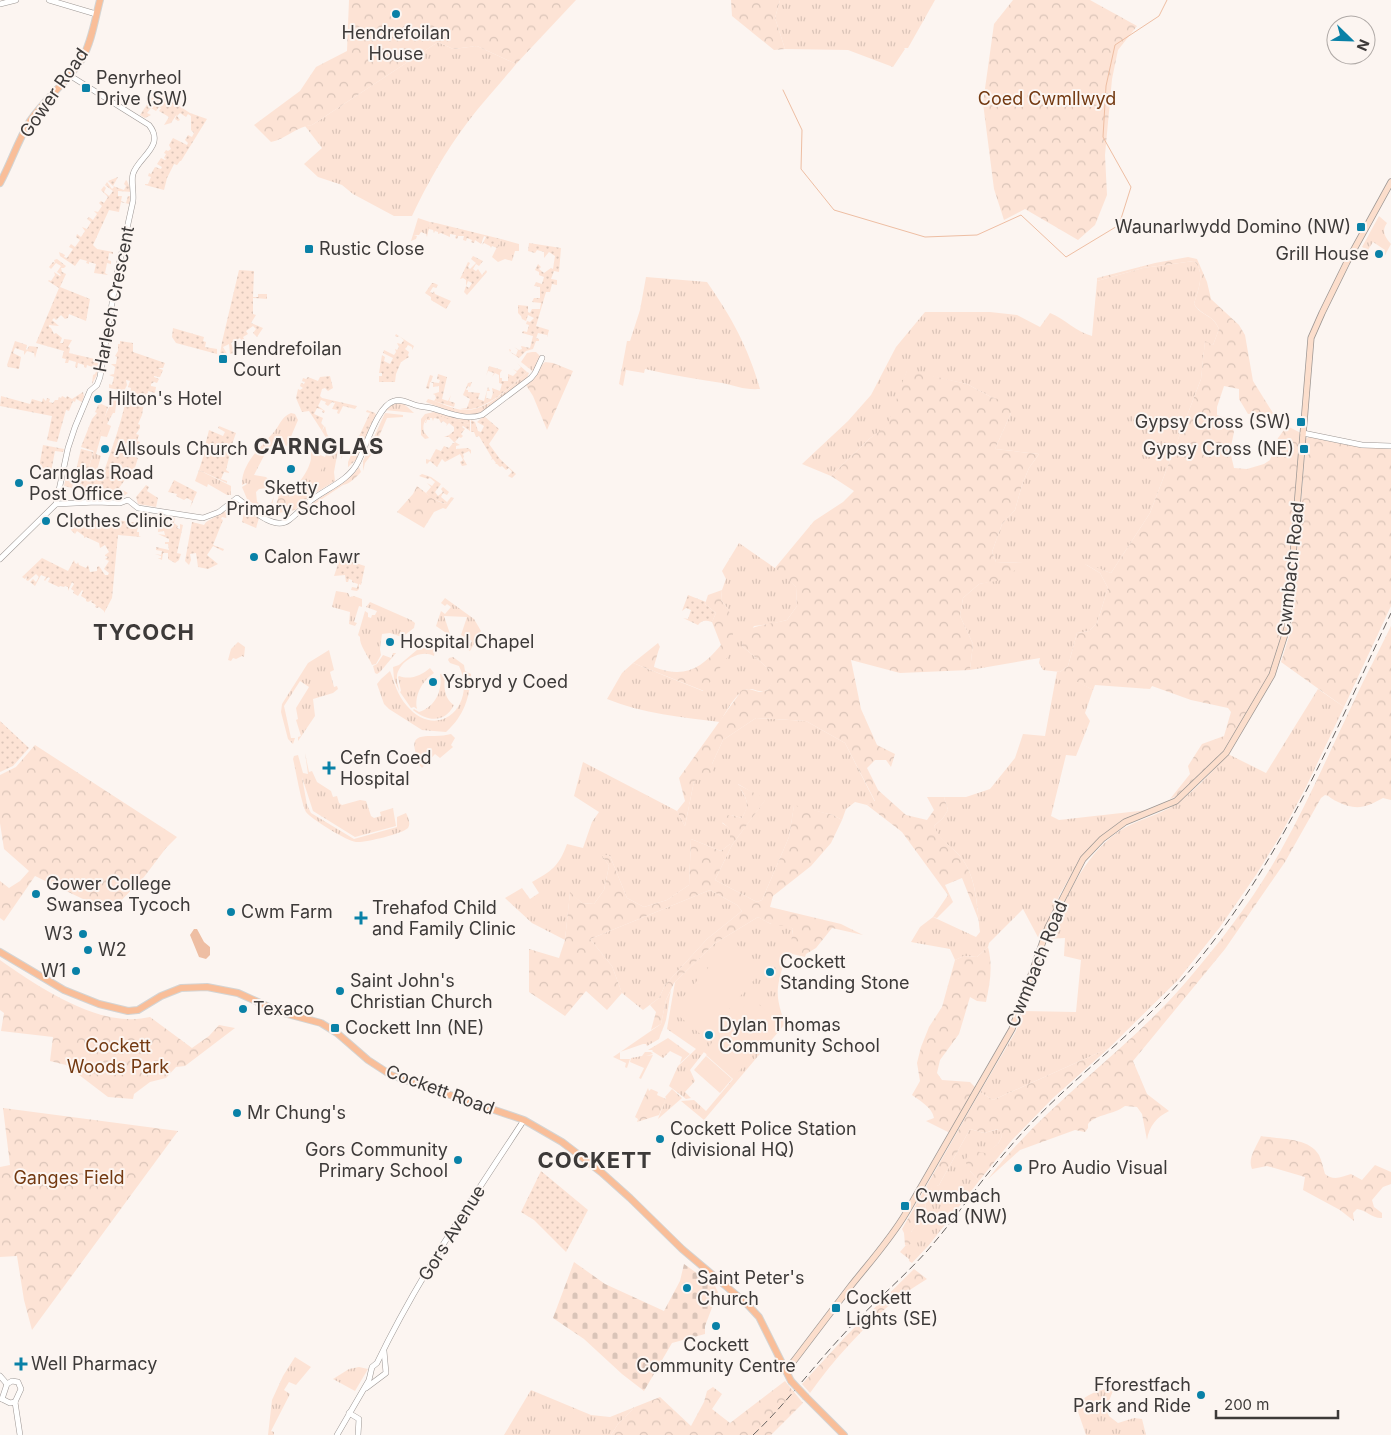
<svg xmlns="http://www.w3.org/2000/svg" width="1391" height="1435" font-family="Inter,sans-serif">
  <defs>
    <pattern id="grass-tufts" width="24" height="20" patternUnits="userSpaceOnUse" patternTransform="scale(1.25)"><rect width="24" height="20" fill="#fde3d5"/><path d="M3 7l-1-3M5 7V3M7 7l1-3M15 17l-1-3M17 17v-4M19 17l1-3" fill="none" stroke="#dac4b8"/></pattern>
    <pattern id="forest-crowns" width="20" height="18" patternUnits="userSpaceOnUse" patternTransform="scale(1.25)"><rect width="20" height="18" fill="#fde3d5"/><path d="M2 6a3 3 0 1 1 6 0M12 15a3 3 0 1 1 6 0" fill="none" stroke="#dac4b8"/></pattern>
    <pattern id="cemetery-stones" width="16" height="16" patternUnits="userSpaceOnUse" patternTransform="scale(1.25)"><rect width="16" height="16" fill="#fde3d5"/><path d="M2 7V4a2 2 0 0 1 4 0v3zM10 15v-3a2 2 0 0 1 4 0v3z" fill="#dac4b8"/></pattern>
    <pattern id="garden-dots" width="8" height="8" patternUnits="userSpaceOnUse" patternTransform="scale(1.25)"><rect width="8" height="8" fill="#fde3d5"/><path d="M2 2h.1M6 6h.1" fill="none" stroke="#dac4b8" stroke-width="1.8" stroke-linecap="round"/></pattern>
  </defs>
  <rect width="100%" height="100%" fill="#fcf5f1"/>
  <g fill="url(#grass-tufts)">
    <path d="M780 0H935L908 48H904L905 49 893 67 848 50 785 49 775 18Z"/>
    <path d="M438 42 453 49 477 46 516 64C500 84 482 103 467 123 445 152 427 184 412 216H394L353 194 342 185 318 177 304 164 322 148 305 126 312 125Z"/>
    <path d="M1379 216 1387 223C1381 231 1385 237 1391 244L1385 255 1383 256 1385 250 1373 242 1368 250 1362 247Z"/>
    <path d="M418 218 430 222 427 237 426 234 421 232 419 235H414L417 236 416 239 411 241Z"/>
    <path d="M501 239 519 244V251H515L512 261 505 259 498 262 492 257Z"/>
    <path d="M1194 261C1206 272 1198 290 1194 304 1203 318 1212 313 1219 329L1213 345 1205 342 1201 379 1150 513 1111 573 1085 564 1100 573 1108 588 1097 623 1089 631 1077 633 1068 666 1060 672 1043 670 1039 663 1040 658 970 670 973 644 960 616 963 598 979 584 1002 579 1023 563 996 562 992 552 1002 524 1015 510 1022 485 1029 468 1039 454 995 449 1011 413 1004 402 991 397 967 384 907 371 888 426 869 439 831 476 802 464 848 421 871 395 896 347 925 312H990L1017 315 1040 327 1050 313C1065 319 1076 332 1092 336L1097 281 1143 268Z"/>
    <path d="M646 277 707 282C732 318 748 347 760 389 744 390 736 386 722 383 696 379 671 375 645 369L644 373 626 370 623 386 619 384 627 341H630L640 310Z"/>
    <path d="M532 352H536L542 358 535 373 521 362 527 353Z"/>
    <path d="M527 372 529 373 527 378C514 389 485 416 468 415 454 414 439 407 426 402L428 399C440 402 453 410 465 410 488 411 511 386 527 372Z"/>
    <path d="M114 396 117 398 115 413H113L107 424 111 426 107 437 101 436 96 454 101 456 96 474 88 471 101 425Z"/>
    <path d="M403 403 414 413 385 410 393 404Z"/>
    <path d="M434 412 470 420V424L431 415C425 420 422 423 424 432L429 438 425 439 421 435V419L425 414Z"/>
    <path d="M291 413 295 414 298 420 287 446 277 443 268 448 254 475 266 477 269 480 268 488 259 489 256 492 257 502 269 509 274 496 270 515 267 516 266 513 247 499 242 487 247 484 246 483 242 485C241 464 261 447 274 432 280 425 281 417 291 413Z"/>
    <path d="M325 426 327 434 338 450 334 472 335 481 309 497C302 491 297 494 288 497L284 493C297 488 308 473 311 459 311 456 311 454 311 451L325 457 329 447 330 456 333 450 322 431Z"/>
    <path d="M199 470 231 486V495H227L208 484 207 487 195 481Z"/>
    <path d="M739 543 782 573 796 587 797 606 787 620 771 624 754 626 742 646 770 670 774 680 768 690C756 693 758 689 749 689 738 688 725 714 720 722 682 717 643 714 607 699L622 673 633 663 703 691 731 651 728 609 721 600 722 590 726 579 722 571Z"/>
    <path d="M336 591 348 593 350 597 354 596 362 599V607L359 606 354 622 357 623 355 626 349 624 350 612 332 607Z"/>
    <path d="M445 598 474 619 481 631 470 651 467 649 472 641 461 635 467 617 444 616 450 634 449 635 436 626 441 611 445 614 451 607 447 604 445 606 441 603Z"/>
    <path d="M370 602 411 620 415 623 414 628 402 637 390 633 382 634 380 649 381 655 376 664 372 665C369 657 359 645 360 637L358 635 365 611 368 613V617L371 618 372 615H375L377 611 366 607Z"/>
    <path d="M238 642 245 647 244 657 242 656 236 659 233 658 231 661 228 660 231 649Z"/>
    <path d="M424 644H427L435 651 434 656C421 648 398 662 397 676 396 681 399 687 399 691L394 679 393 667 399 665Z"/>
    <path d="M329 650 334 670 330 672 334 687 337 686 338 689 333 693 313 699 315 716 298 741V737L301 736 296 720 298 719 296 708 309 687 300 681 284 706 291 738H295L293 744 288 739 281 712 282 704 308 663Z"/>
    <path d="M393 653H396L380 672 377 674 375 673 373 666 377 664 383 655 391 658Z"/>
    <path d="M453 657 464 665 465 671 471 674C470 697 464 716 446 732L422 730 389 709 384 704 377 684 381 679 390 671C395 683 397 695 407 706 438 742 478 705 459 666L450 663 448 660 449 658Z"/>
    <path d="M430 668 434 673C423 680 414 695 417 709L414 707 411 708 400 692 401 691 398 677 399 676C410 680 421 676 430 668Z"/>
    <path d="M445 673 446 674C443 684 444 699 454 705 445 723 428 722 413 710L414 709 419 712C435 707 443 691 440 674Z"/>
    <path d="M1056 677H1070L1093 690 1085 713 1090 721 1076 756 1066 755 1051 816 1059 820 1148 810 1103 835 1078 863 1060 894 1040 941 1023 909 989 943 988 947 977 957 964 956 955 960 950 949 911 942 920 927 933 917 976 937 980 932C977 907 977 875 959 855 949 844 939 841 934 826L943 818 948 810 944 797H966L990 789 1015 758 1023 734 1045 736Z"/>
    <path d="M1318 689 1344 707 1306 787 1280 836 1256 875 1220 927 1178 980 1109 1048 993 1100 980 1092 1016 1031 1023 1011 1076 1012 1081 960 1064 956 1065 938 1047 939C1066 901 1081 858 1118 832 1135 820 1158 816 1176 804 1196 790 1212 772 1228 754L1266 773Z"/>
    <path d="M756 718 806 721 845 743 875 802 867 805 855 802 846 809 842 820 833 815 794 806 789 837 762 900 757 902 715 880 732 845 765 800 738 784C745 799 752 801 742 818L731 815 722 823 731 829 730 844 721 851 691 839 689 885 667 900 644 907 627 898 610 856 602 855 609 866 604 890 594 904 582 903 570 893 565 940 532 923 505 898 522 888 530 899 539 893 532 882C552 871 559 866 567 844L583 848 592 822 599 812 574 796 583 762 677 811 685 826 694 781 712 764 723 740Z"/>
    <path d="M451 734 455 738 451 745 453 747 440 758 435 754 422 768C417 763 416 756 415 750 411 735 424 736 435 736 441 736 446 735 451 734Z"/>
    <path d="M305 753 309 772 312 771 317 782 331 791 333 797 337 796 339 803 342 805 360 800 366 801 371 816 374 818 381 816 380 812 393 808 396 826 355 837 313 811 302 777 307 805 311 813 354 839 397 827V817L406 813C408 817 411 823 408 828 402 834 364 843 356 842 347 841 311 819 306 812 301 802 296 771 293 759L294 756 298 755 303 773 308 774Z"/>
    <path d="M710 890 737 905 742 911 707 939 665 985 659 998 643 1010 622 993 612 966 590 939Z"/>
    <path d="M758 917 771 924H787L793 929C791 936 793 939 792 945 791 951 786 957 784 963 775 991 776 997 785 1024L704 1120 681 1101 694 1100 706 1111 733 1079 706 1055 707 1054 704 1052 690 1070 695 1081 685 1092 691 1098 686 1099 669 1086 678 1066 696 1049 667 1029 675 982 714 944Z"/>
    <path d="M671 990C669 1000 668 1010 666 1020 664 1027 661 1032 659 1039L647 1046 646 1044H643L620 1052V1059H630L627 1068 625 1067 626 1063 613 1057 661 1024 666 1000Z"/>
    <path d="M668 1038 690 1054 680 1063 682 1057 670 1051 663 1058 652 1051 653 1050H648Z"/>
    <path d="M645 1052H651L653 1054 646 1056 653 1055 641 1079 639 1078 644 1068 630 1062 631 1058 642 1056Z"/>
    <path d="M672 1089 682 1098 658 1119 666 1098 665 1097Z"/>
    <path d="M970 1129 984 1133 999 1129 1002 1136 998 1144 985 1154 970 1171 979 1181 929 1245 912 1263 909 1261V1259L900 1252 906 1245 907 1246 911 1232 926 1210 925 1201 932 1187 939 1185Z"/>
    <path d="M295 1357 311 1367 296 1385 289 1382 284 1390 290 1394 271 1431 274 1432V1435H268L272 1400 283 1376Z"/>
    <path d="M359 1367 368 1369 355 1391 333 1379 349 1369Z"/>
    <path d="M1115 1386 1106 1408 1109 1416 1118 1423 1134 1418 1142 1419 1146 1435H1086L1076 1406C1084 1394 1101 1390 1115 1386Z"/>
    <path d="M531 1390 591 1415 610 1417 635 1407 618 1424 611 1435H504Z"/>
  </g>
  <g fill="url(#forest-crowns)">
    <path d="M349 0H576L516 64 477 46 453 49 438 42 312 125C297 126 286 139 271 142L254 125 300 91 316 67 347 51Z"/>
    <path d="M731 0H780L775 18 785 49 774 50 732 16Z"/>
    <path d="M1013 0H1090L1137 26 1118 50 1112 79 1105 155 1107 195 1095 225 1078 240 1025 209 1004 220 994 189 983 103 994 24Z"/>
    <path d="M1188 257 1197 259 1207 282 1211 299 1239 325 1245 335 1253 381 1273 413 1267 418 1256 413 1248 414 1239 399V389L1224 386 1217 407V415L1230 420 1234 432 1230 451 1234 468 1247 469 1264 464 1270 460 1278 438 1287 426 1301 433 1285 627 1270 673 1224 753 1177 796 1170 799 1190 774 1188 766 1202 744 1224 736 1231 712 1228 708 1191 700 1152 686 1150 689 1095 685 1093 690 1070 678 1056 677 1057 672H1060L1068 666 1077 633 1089 631 1097 623 1108 588 1100 573 1082 562 1111 573 1150 513 1201 379 1205 341 1213 345 1219 329C1213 314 1203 317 1194 304 1198 290 1206 272 1194 261L1143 268 1097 281V278L1155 263Z"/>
    <path d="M545 362 553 363 573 371 547 430 533 396 526 385C536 378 537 368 545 362Z"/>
    <path d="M907 370 967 384 991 397 1004 401 1014 397 1011 413 995 449 1039 454 1029 468 1022 485 1015 510 1002 524 992 552 996 562 1024 563 1002 580 979 584 963 598 960 616 973 644 970 670 900 673 851 660 861 709 877 745 895 754 891 767 886 760H875L867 768 878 790 906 815 927 820 934 810 927 797H944L948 810 943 818 934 826C940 841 949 844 959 855 975 873 976 898 979 921L962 878 945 885 953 902 937 918 933 917 948 895 902 832 867 805 875 801 845 743 806 721 756 718 723 740 712 764 714 774 694 781 685 826 677 811 685 801 679 778 742 690 749 689 759 692 768 690 773 680 770 670 742 646 744 632C757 624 773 624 787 620L797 606 796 587 775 568 814 521 843 502 854 491 831 476 869 439 887 426Z"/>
    <path d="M385 413 403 415V417L387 418 371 455 365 463 363 471V461Z"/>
    <path d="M1309 436 1362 446H1391V606L1344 707 1281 662 1291 630 1306 439Z"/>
    <path d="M359 467 361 472C356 477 350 484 343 485L304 511 305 515H300V512C315 500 351 481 359 467Z"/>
    <path d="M417 486C426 493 434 501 446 504L451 497 454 498 446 509 443 508 434 512 424 528 397 512 413 494Z"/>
    <path d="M284 493 289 497C297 494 302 491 309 497L295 510 273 514 279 495Z"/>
    <path d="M722 590 721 600 728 609 734 624 731 652 704 691 633 663 658 643 660 647C659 648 655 663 654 667 684 679 701 669 721 645L712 622 716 613 705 604 708 595Z"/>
    <path d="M1391 626V800L1383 798C1365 808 1356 811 1336 801 1331 799 1330 796 1325 795L1321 798 1285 862 1225 949 1133 1061 1147 1094 1169 1111C1157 1117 1149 1126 1147 1140L1142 1114 1137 1107 1125 1106C1113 1115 1096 1114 1088 1124V1128L1085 1132 1075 1130 1020 1150 988 1179C1045 1104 1125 1053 1186 982 1221 941 1255 897 1281 850 1308 802 1330 751 1354 701 1366 675 1379 651 1391 626Z"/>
    <path d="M35 745 177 837 166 848 144 877 110 912 35 876 4 921 0 918V881L9 888 20 881 29 871 4 849 0 823V775L16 767Z"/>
    <path d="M737 784 766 799 732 845 715 880 757 902 762 900 789 837 794 805 833 815 842 820 831 843 811 866 773 896 770 907 841 924 863 935 832 928 816 948 806 954 805 957 788 953C792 945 791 938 793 929L787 925C775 928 767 922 758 917L714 944 674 983 666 1000 661 1024 651 1030 656 1012 650 1005 659 998 665 985 707 939 742 911 737 905 710 890 590 939 612 966 622 993 607 1010 586 991 565 1016 529 992V949L559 958 565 940 570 892 582 903 594 904 604 890 609 866 601 854 610 856 627 898 644 907 667 900 689 885 691 839 721 851 730 844V829L722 822V816L731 815 742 818C751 802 746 797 737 784Z"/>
    <path d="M988 947C993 966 990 983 986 1002L977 1001 970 997 959 1034 940 1060 937 1073 942 1080 970 1082 976 1088 950 1133 926 1121 934 1118C932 1107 920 1101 912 1095L920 1081 917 1063 921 1047 929 1027 942 1007 955 960 964 956 977 957Z"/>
    <path d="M0 960C34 984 85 1018 127 1019 135 1020 143 1018 150 1017L192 1048 209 1036 219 1025 235 1028 185 1066 176 1067 166 1078 150 1082 134 1094 133 1099 108 1097 66 1065 50 1061 53 1037 1 1031 4 1013 0 1010Z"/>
    <path d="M1109 1048 1053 1098 1012 1140 979 1181 970 1171 965 1161 968 1155 975 1151 985 1153 998 1144 1002 1136 998 1129 984 1133 970 1129 939 1185 932 1188 925 1201 926 1210 911 1232 912 1243 907 1246 905 1245 904 1233 902 1229 980 1092 993 1100Z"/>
    <path d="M648 1088 649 1091 651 1089 658 1092 657 1095 666 1099 659 1115 637 1122 638 1119 635 1117Z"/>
    <path d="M3 1108 178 1131 32 1330 24 1300 17 1256 0 1257V1167L10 1165Z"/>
    <path d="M1261 1136C1278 1139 1309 1137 1319 1155 1322 1161 1323 1168 1325 1174 1333 1181 1342 1177 1351 1174L1362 1180 1375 1165 1391 1172V1184L1383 1187 1372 1200 1374 1207 1382 1213V1218C1373 1219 1366 1210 1357 1209L1353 1213 1354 1221 1340 1210 1303 1190 1305 1177 1267 1166 1252 1169C1247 1158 1257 1146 1261 1136Z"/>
    <path d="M914 1269 927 1279C916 1286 904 1293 894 1301 863 1328 834 1359 810 1393L802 1384 846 1336Z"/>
    <path d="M785 1381 803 1403 771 1435H611L618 1424 635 1407 660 1397 691 1426 704 1402 707 1391 713 1387 722 1394 712 1409 730 1423Z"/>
  </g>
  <path fill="url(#cemetery-stones)" d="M574 1262 605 1284 664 1311 680 1281 684 1264 715 1286 718 1292 705 1326V1334L672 1343 644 1391 622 1374 584 1339 553 1318Z"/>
  <g fill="url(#garden-dots)">
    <path d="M156 91 190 113 207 119 181 161H180L177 165 174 164 167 178 164 190 145 185V184H148L151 177 148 176 149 173 151 174 155 167 161 169 162 167 157 164 161 158 165 160 166 159 164 158 166 154 164 153 166 150 168 151 171 149 169 145 173 138 187 145 188 143 185 140 188 135 192 137 194 133 191 130V116L188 114 186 117 180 113 177 116 180 120 178 121 175 119 177 114 171 123 164 125 169 117 159 111 161 108 159 107 156 111 151 108 147 113 151 115 145 118 140 115Z"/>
    <path d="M118 177 113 186 124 190 126 186 124 184 126 180 127 181 132 192 118 191V196H122L121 201 126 203 128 196H131L129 204 121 202 119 212 109 210 93 245 97 249 113 252V254L109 253 108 260 111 261V264L107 263 105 273 108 275 94 273 96 264 89 262V264L86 263 87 261 80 259 75 266 60 256 59 252 65 255 64 257 67 258 73 249 69 247 71 244 75 247 80 240 76 237 77 234 81 237 85 231 82 227 87 229 91 222 87 219 89 217 93 220 97 214 94 211 98 212 102 206 99 203 101 201 104 203 108 197 101 190 104 186 106 188 104 192 109 196 113 191 105 185 107 182 112 189 114 187 108 181Z"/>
    <path d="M430 222 436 223 501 239 495 253 497 248 492 246 491 248 490 246 484 243 482 245 486 237 484 236 481 244 475 240 474 243 471 242 472 240 467 238 466 241 463 240 464 236H458L457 239 455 238 456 235 450 234V237L441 233 438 234V232L435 231 434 233 433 230 429 229 427 233Z"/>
    <path d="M529 243 561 248 559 272 554 271 551 279 557 280V285L552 284 550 292H546L536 326 549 330 547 337V335L538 333 536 338 539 339V341H536L533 349 526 351 519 358 510 352 509 349 511 350 510 352 516 355 518 350 514 347 519 350 522 349 521 346 530 348 533 336 522 333 523 331 527 332 529 325 526 324 527 321 530 322 534 318 528 315 526 321 522 319 521 316 518 313V305L528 306V312L530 313 532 309H540L541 303 532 302 534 298H540V287L534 286 536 282 542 284 544 277 539 275V272L535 270 538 264 541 267 539 269 544 273 551 268 553 269 555 256 549 252 544 258V252L537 250 535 253 528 251Z"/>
    <path d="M473 256 483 261 479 266 476 264 473 269 476 271 478 269 482 275 486 270 487 272 467 295 464 292 466 286 469 288 472 283 468 281 466 286V280L463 278 460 279 468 262 470 263 468 267 470 269 476 263 471 259Z"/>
    <path d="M57 259 66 266 64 268H61L62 272 66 274 60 287 90 299 86 321 69 314 68 318 65 319 61 315 56 320 54 318 52 320 59 326 49 325V327L51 328 54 334 56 333 62 338 60 343H63L64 339 72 340 68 347 70 348 69 353 99 360 97 375 92 384 93 375 95 374 97 369 87 365 86 368 84 367V365L78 363 77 368 75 367 76 362 69 360 68 363H65L66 359 62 358 64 351 36 343 59 288 48 281 49 280 51 281 55 275 54 272 60 276 61 275 57 272 61 266 56 263 51 269 49 267 53 262 55 263 54 260Z"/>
    <path d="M239 270 254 271 253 297H258V294H267V299L253 298V314L256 315 251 323 263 328 257 337 253 333 256 329 253 326 246 331 248 334 243 337 248 346 243 349 241 345 243 343 240 338 237 340 239 344 237 345 234 341 231 343 235 353 230 354 229 344 223 347 227 354H220L222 342Z"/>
    <path d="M434 283 438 285 436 288 433 287 430 292 433 293 434 291 435 294 451 301 446 309 431 300V297L425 293 432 283Z"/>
    <path d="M173 328 204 337 203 341 206 342 205 347 217 349V354L176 343 172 337Z"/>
    <path d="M396 334 414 346 412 350V347L408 345 405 349 409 352 408 355 409 357 401 362 396 374 395 382H379V376H382V373H379L382 355 385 357 384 361 390 364 393 358 383 353 384 350 394 355 396 352 395 349 397 350 399 347 397 343 401 344 404 340 399 336 397 337 395 336Z"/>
    <path d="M15 341 27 345 26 349 27 350 29 346 38 347 35 358 34 353 27 351 24 355V351L15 348 13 353 21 357 19 369 8 367 7 365Z"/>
    <path d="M120 341 133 343V352L165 363 163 368H158L163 370 160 377 154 376V377L159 379 157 383 154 382 151 384V386L156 387 155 393 148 391V393L155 394 153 401 132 397 133 394 130 393 131 388 128 387 130 381 126 380 127 385 124 391 109 388V384L112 385 114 377 109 375 114 374 115 367 111 364H116L117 357 115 356 118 351V344H120Z"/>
    <path d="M517 363 527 372C511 386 483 414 460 409L467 408 470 399 463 395 468 383 472 382 470 387 468 386 466 390H468V392L480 393 478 399 484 401 488 387 490 391H487L486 398 491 399 493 393 492 388 500 391 502 384 499 383V375L495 373 492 377 494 373 488 371 486 376 489 366 502 370 500 373V378H502V381H508V374L513 376 517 372 513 369 517 371 521 367Z"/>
    <path d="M438 374 447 377 442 399 448 401 451 395 449 401 455 403 454 407 434 401 436 398 435 395 433 394 439 392V386L433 387V383L430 382 429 389 426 388 430 375 433 376 431 382 439 383 440 380 437 379Z"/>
    <path d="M330 376 333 388 328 391 325 388 322 389 320 396 322 398 357 406 355 409 343 406 339 414 337 413 338 410 332 409 335 403 332 402 328 406 325 404 326 402 321 400 318 406 325 411 324 413 322 412 323 410 317 408 314 414 323 418 321 423 324 426 322 431 309 411 302 412 296 398 298 389 300 390 303 388 300 386 301 383 304 384 305 382 302 381 303 378 306 379 308 377 318 381 320 377Z"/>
    <path d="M83 392 84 396 82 402 76 399 75 402 73 401 69 411 66 410 57 442 47 440 52 416 0 406 1 396 30 404 32 399 42 402 43 398 46 401 47 398 50 399 49 402 53 403 55 400H58L59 397 61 398 62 396 66 398 67 396 72 399Z"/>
    <path d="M126 399 144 402 142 415 138 424 140 425V428L136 434 139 435 137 441 140 442 137 449 135 445 126 443 125 445 137 451 135 457 138 458 132 477H127L119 488 128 493 121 498V494L123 495 124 493 121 491 116 493 100 487 99 490 93 488 92 490 87 487 84 490 81 487 82 484 78 485 79 482 74 480 72 488 64 486 66 477 74 479 81 449 93 452 88 471 103 475C111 450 121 425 126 399Z"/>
    <path d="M99 403 108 407 94 451 81 447 92 419 97 413 95 412Z"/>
    <path d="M367 410 375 413 376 415 356 460 348 467V462L352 453 345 451 341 459 343 448 352 451 370 413 366 412Z"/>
    <path d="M431 414 470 424V431L463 426 462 427 465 429 461 434 463 436 461 438 459 437 455 442 460 445 456 446V449L468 448 471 450V454L469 451 463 454 464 457 463 458 467 465 462 466 460 462 463 460 460 454 445 462 442 459 437 467 430 461 427 464 426 463V459L430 460 436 449 441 451 444 446 449 448 453 443H455L449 437H444L449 435 454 431V427L449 423 446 426 447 424 443 421 441 423 439 419 434 418 433 421 432 418H430V420H427L426 423H425L428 416Z"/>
    <path d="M484 416 499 429 489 444 500 459 516 474 512 478 508 476 512 472 509 468 506 470 502 466 500 467 497 464H495L496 463 493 459 491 460 492 458 479 436 476 437 474 432H471V420L475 422 478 431 481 432 484 426 477 422Z"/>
    <path d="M219 426 236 433 230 450 226 448 224 451 230 454 226 470 229 472V473L224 472 221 479 227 481V483L199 470 206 448 205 446 209 430 223 436 225 432 218 428Z"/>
    <path d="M43 445 64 449 63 452 55 451 51 472 39 468Z"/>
    <path d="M422 474 431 477 441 484 435 492 438 496 443 492 441 489 443 487 449 492 447 495 443 493 441 497 447 502 450 498 446 504 433 499 422 490 426 493 431 487 427 483 432 486 435 482 430 478 428 479 419 476Z"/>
    <path d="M174 480 197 492 190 508 192 501 187 498 184 500 176 496 177 494 168 492Z"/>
    <path d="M146 485 149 487 147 491 158 498 156 507 138 504 136 497Z"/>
    <path d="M225 511 227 515 226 518 222 517 221 519 223 520 213 545 224 549 223 551 213 546 207 555 218 564 208 569 198 567 196 553 190 554 191 560 189 565 185 561 192 522 204 525 206 522Z"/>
    <path d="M244 513 250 515 251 513 259 518 256 528 242 522Z"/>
    <path d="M94 516 101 519H113V522L117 523V520L138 523 137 532H139V536L141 537 118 535 112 598 104 613V611L99 607 97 608 95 607 96 605 91 602 92 600 88 602 86 601V599L81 596 83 591 82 590 78 596 73 593 74 591 71 589 74 584 72 582 68 591V587L65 586 64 587 60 586 59 587 48 582 50 578 48 577 45 581 44 580 46 577 41 575 35 586 30 582 33 579 36 582 39 577 36 574 28 581 26 580 27 576 25 579 22 577 42 558 68 571 74 560 75 563 77 564 78 562 79 565 86 568 88 565 90 572 97 571V567L99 566 105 575H108L109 573 104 569 109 561 105 559 108 557 105 556V555L109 552 105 545 100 548 99 543 86 537 84 538V536L77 531 75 534 71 530 69 521 76 518Z"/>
    <path d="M167 516 168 527H171V517L175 518 174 523 178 526 177 528 180 529V524L183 525 177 553 181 554 179 560 175 563 168 559V553H163L162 560 158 558H161V556L155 554 161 555 162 551 156 550V547L169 550 168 544H165V542H169V539L158 534 165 535 164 531 158 532 159 518Z"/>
    <path d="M340 558 365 566 361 585 359 584V589L357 591 351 590 352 587 357 588 358 584 352 582V580L349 579 348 582H346L345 575 334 576Z"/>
    <path d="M688 595 706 602 705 604 716 613 712 622C705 620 702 620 698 625L683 618 688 619 691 610 686 608 682 611Z"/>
    <path d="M0 721 29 748 13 766 0 772Z"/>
    <path d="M541 1171 588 1210 566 1252 534 1220 521 1212Z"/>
  </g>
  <g fill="#fde3d5">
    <path d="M314 456 325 461 317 480 306 476Z"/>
    <path d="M732 940 764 968 705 1038 672 1010Z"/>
    <path d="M751 998 781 1023 734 1077 704 1052Z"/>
    <path d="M706 1056 732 1079 720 1093 694 1070Z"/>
  </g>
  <path fill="#eebea3" d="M194 929H197L204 942 210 947V955L206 959 199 957 190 935Z"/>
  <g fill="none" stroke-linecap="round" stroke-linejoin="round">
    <path stroke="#eebea3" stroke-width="1" d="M783 90 802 130 801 169 834 210 925 237 977 235 1021 215 1066 257 1119 225 1131 187 1103 137 1106 86 1115 45 1159 16 1167 0"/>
    <g stroke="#9d9794" stroke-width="6">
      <g id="tertiary">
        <path d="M49 0 96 14"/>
        <path d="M0 4 16 0"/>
        <path d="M1303 433 1362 445 1391 446"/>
        <path d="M56 504 96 502 120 503 128 500 138 508 203 518 219 512 237 498C250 507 273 532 289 520 296 515 302 508 309 502 325 489 349 481 358 462 366 447 377 406 394 401 403 398 411 405 419 406 423 407 427 407 431 408 447 412 465 421 482 415L531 378 535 373 542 358"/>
        <path d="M0 559 56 504 68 448 75 427 90 391 97 385 100 377 116 279 133 201C134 193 131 180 133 174 138 157 166 146 149 125L69 75"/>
        <path d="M0 1376 7 1384"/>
        <path d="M366 1388 386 1373 384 1351"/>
        <path d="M2 1399 7 1384 12 1381 18 1382 21 1389 15 1402"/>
        <path d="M2 1399 10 1403 15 1402"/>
        <path d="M15 1402 20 1435"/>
        <path d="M349 1413 359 1419 358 1435"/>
        <path d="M337 1435 369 1380 372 1367 377 1363C418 1278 472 1199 524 1120"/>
      </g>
    </g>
    <g stroke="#9d9794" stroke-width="7">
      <path id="secondary" d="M785 1370 793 1362C812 1337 831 1312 850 1287 869 1263 890 1240 906 1213L1012 1029 1048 927 1083 859 1102 839 1125 822 1176 801 1226 753 1272 675 1287 628 1311 338 1322 313 1347 262 1391 182"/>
    </g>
    <g stroke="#d4d4d3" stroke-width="8">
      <g id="primary">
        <path d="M0 183C11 163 18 140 30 121 45 98 68 82 82 59 92 41 95 19 100 0"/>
        <path d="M0 952 64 990 99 1004 128 1011 138 1010 161 996 181 988 207 987 238 993 280 1012 321 1023 337 1033 368 1060 391 1075 524 1120 562 1142 601 1172 630 1198 682 1249 747 1304 759 1317 791 1381"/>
        <path d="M806 1397 844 1435"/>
      </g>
    </g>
    <use href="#tertiary" stroke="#fff" stroke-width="5"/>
    <use href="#secondary" stroke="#fcdecc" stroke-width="5.5"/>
    <use href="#primary" stroke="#f9be99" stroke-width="6"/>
    <path stroke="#676361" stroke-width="1" stroke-dasharray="8 4" stroke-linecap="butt" d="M753 1435C785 1405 811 1369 841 1337 868 1307 900 1281 927 1251 956 1218 980 1181 1009 1148 1060 1087 1126 1042 1179 983 1275 875 1330 743 1391 613"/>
    <g stroke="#d4d4d3" stroke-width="8" stroke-linecap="butt">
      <path id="primary-bridge" d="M791 1381 806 1397"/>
    </g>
    <use href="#primary-bridge" stroke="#f9be99" stroke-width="6"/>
  </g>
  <g fill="#0981a7" stroke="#fcf5f1" stroke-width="2">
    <circle cx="396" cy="14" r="5"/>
    <rect x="81" y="83" width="10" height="10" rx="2.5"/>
    <rect x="1356" y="222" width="10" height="10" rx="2.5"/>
    <rect x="304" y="244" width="10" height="10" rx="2.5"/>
    <circle cx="1379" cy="254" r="5"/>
    <rect x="218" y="354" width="10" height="10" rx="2.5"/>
    <circle cx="98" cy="399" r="5"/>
    <rect x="1296" y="417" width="10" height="10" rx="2.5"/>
    <circle cx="105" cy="449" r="5"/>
    <rect x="1299" y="444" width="10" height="10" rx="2.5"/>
    <circle cx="291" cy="469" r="5"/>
    <circle cx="19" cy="483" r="5"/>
    <circle cx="46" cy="521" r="5"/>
    <circle cx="254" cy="557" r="5"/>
    <circle cx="390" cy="642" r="5"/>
    <circle cx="433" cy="682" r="5"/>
    <path d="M326.5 760.5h5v5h5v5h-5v5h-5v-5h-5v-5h5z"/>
    <circle cx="36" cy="894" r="5"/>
    <circle cx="231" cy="912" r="5"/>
    <path d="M358.5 910.5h5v5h5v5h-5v5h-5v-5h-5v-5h5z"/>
    <circle cx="83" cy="934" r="5"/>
    <circle cx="88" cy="950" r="5"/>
    <circle cx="76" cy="971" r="5"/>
    <circle cx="770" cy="972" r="5"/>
    <circle cx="340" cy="991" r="5"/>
    <circle cx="243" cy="1009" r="5"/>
    <rect x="330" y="1023" width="10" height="10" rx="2.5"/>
    <circle cx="709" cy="1035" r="5"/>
    <circle cx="237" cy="1113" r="5"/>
    <circle cx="660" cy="1139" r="5"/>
    <circle cx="458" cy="1160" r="5"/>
    <circle cx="1018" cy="1168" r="5"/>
    <rect x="900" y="1201" width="10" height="10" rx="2.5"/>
    <circle cx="687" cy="1288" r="5"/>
    <rect x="831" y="1303" width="10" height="10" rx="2.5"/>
    <circle cx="716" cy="1326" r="5"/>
    <path d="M18.5 1356.5h5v5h5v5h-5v5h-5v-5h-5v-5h5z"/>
    <circle cx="1201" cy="1395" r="5"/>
  </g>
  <g text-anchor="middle" stroke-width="4" stroke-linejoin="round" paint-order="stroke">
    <g font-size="18" fill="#3d3a39" stroke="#fcf5f1" text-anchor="start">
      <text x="396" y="39" text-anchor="middle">Hendrefoilan<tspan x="396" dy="21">House</tspan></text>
      <text x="96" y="84">Penyrheol<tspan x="96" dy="21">Drive (SW)</tspan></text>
      <text x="1351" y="233" text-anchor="end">Waunarlwydd Domino (NW)</text>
      <text x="319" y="255">Rustic Close</text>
      <text x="1369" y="260" text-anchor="end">Grill House</text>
      <text x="233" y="355">Hendrefoilan<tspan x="233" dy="21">Court</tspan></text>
      <text x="108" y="405">Hilton's Hotel</text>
      <text x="1291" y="428" text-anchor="end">Gypsy Cross (SW)</text>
      <text x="115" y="455">Allsouls Church</text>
      <text x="1294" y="455" text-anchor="end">Gypsy Cross (NE)</text>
      <text x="29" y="479">Carnglas Road<tspan x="29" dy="21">Post Office</tspan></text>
      <text x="291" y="494" text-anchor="middle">Sketty<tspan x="291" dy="21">Primary School</tspan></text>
      <text x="56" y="527">Clothes Clinic</text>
      <text x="264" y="563">Calon Fawr</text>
      <text x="400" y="648">Hospital Chapel</text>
      <text x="443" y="688">Ysbryd y Coed</text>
      <text x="340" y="764">Cefn Coed<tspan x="340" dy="21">Hospital</tspan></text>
      <text x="46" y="890">Gower College<tspan x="46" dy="21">Swansea Tycoch</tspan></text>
      <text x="372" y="914">Trehafod Child<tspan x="372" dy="21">and Family Clinic</tspan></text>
      <text x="241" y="918">Cwm Farm</text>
      <text x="73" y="940" text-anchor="end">W3</text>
      <text x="98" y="956">W2</text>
      <text x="780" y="968">Cockett<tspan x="780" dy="21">Standing Stone</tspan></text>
      <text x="66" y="977" text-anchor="end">W1</text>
      <text x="350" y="987">Saint John's<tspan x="350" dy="21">Christian Church</tspan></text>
      <text x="253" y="1015">Texaco</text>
      <text x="719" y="1031">Dylan Thomas<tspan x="719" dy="21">Community School</tspan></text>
      <text x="345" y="1034">Cockett Inn (NE)</text>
      <text x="247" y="1119">Mr Chung's</text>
      <text x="670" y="1135">Cockett Police Station<tspan x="670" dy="21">(divisional HQ)</tspan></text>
      <text x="448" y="1156" text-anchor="end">Gors Community<tspan x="448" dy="21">Primary School</tspan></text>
      <text x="1028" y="1174">Pro Audio Visual</text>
      <text x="915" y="1202">Cwmbach<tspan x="915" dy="21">Road (NW)</tspan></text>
      <text x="697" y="1284">Saint Peter's<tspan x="697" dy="21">Church</tspan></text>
      <text x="846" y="1304">Cockett<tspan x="846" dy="21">Lights (SE)</tspan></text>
      <text x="716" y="1351" text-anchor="middle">Cockett<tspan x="716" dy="21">Community Centre</tspan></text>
      <text x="31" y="1370">Well Pharmacy</text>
      <text x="1191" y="1391" text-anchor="end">Fforestfach<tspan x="1191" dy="21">Park and Ride</tspan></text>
    </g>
    <g font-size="18" fill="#3d3a39" stroke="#fcf5f1">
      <text transform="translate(54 93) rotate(-55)" y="6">Gower Road</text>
      <text transform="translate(114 299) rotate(-79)" y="6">Harlech Crescent</text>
      <text transform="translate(1291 569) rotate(-84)" y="6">Cwmbach Road</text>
      <text transform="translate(1037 964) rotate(-68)" y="6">Cwmbach Road</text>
      <text transform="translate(440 1090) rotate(20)" y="6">Cockett Road</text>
      <text transform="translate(452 1233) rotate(-58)" y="6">Gors Avenue</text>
    </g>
    <g font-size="18" fill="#733911" stroke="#fcf5f1">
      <text x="1047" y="105">Coed Cwmllwyd</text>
      <text x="118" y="1052">Cockett<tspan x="118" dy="21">Woods Park</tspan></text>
      <text x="69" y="1184">Ganges Field</text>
    </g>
    <g font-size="22" font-weight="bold" letter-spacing="1" fill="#3d3a39" stroke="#fcf5f1">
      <text x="319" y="454">CARNGLAS</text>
      <text x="144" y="640">TYCOCH</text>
      <text x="595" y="1168">COCKETT</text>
    </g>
  </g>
  <g transform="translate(1351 40) rotate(113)"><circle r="24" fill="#fcf5f1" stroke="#b0aaa7"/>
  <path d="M0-4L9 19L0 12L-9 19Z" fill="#0981a7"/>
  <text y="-8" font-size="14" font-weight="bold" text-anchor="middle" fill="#3d3a39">N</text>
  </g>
  <path d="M1216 1410v8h122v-8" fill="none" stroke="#3d3a39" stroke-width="2.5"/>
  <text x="1224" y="1410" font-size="15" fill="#3d3a39" stroke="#fcf5f1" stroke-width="4" paint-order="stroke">200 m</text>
</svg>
